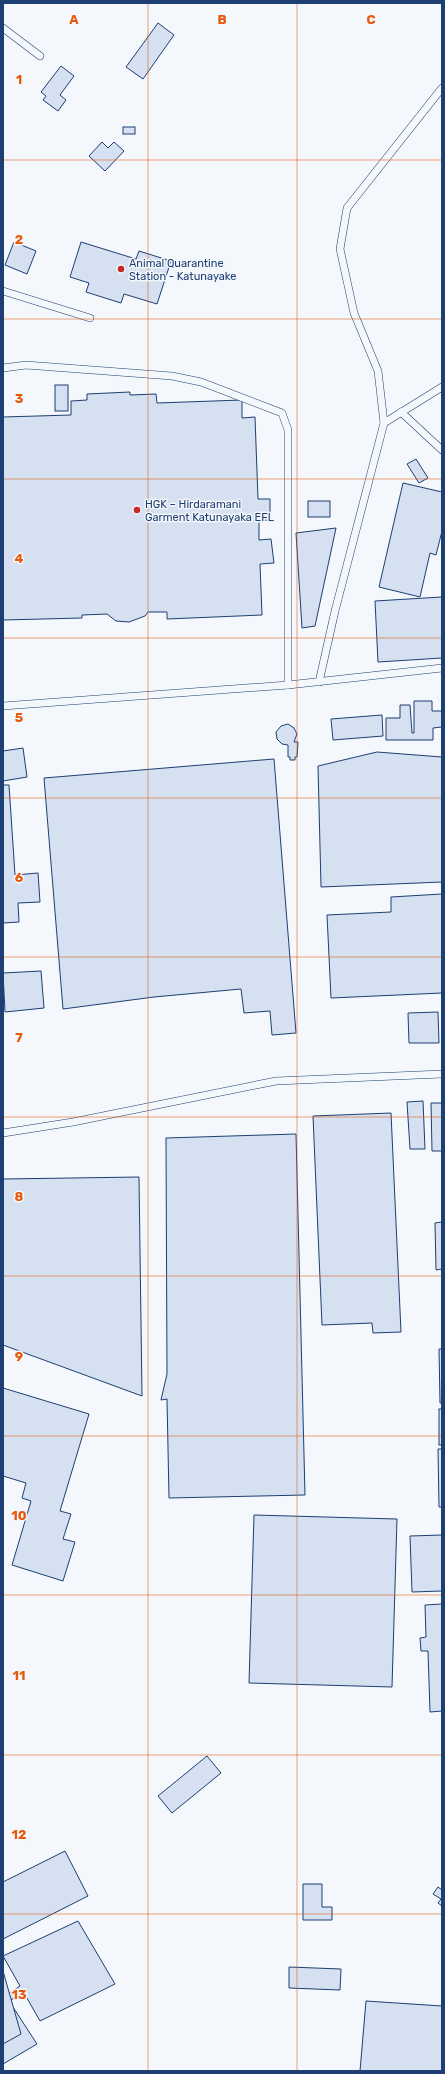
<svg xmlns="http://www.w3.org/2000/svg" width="445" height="2074" font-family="Rubik,sans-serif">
  <rect width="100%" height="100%" fill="#f4f7fb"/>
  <g fill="#d5e0f0" stroke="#1d3f73">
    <path d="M158 23 174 35 143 79 126 67Z"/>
    <path d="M61 66 74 76 60 95 66 100 58 111 43 100 46 96 41 92Z"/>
    <rect x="123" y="127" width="12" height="7"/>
    <path d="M102 142 108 148 114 142 124 151 105 171 89 156Z"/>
    <path d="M14 242 36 251 27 274 5 265Z"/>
    <path d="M81 242 136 259 139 251 171 261 157 304 124 294 121 303 86 292 89 283 70 277Z"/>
    <rect x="55" y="385" width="13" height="26"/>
    <path d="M130 392V395L156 394 157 403 242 400V418L255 417 258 499H270V520H259V540L271 539 274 563 260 564 262 615 167 619V612H148L145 616 129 622 116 621 107 614 82 615V618L3 620V417L71 415V401L87 400V394Z"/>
    <path d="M416 459 428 478 419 483 407 464Z"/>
    <path d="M403 483 442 492V531L436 555 430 553 420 597 379 587Z"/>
    <rect x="308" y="501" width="22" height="16"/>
    <path d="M336 528 315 626 302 628 296 533Z"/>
    <path d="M442 597V658L378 662 375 601Z"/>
    <path d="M414 701H432V711H442V727L433 728V740H386V718H400V705H410L412 733H414Z"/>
    <path d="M382 715 383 736 333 740 331 719Z"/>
    <path d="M288 724 294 728 297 734 294 742H298L297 757H295V760H290V757H288V745L282 744 277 739 276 732 281 726Z"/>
    <path d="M23 748 27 777 3 781V751Z"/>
    <path d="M377 752 442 757V882L321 887 318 766Z"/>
    <path d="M274 759 296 1033 272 1035 270 1011 244 1013 241 989 154 997 63 1009 44 778Z"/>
    <path d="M3 785H9L15 875 38 873 40 902 18 903 19 922 3 923Z"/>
    <path d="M442 894V993L331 998 327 915 391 912V897Z"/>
    <path d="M41 971 44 1008 5 1012 3 973Z"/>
    <path d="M438 1012 439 1043H409L408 1013Z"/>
    <path d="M423 1101 425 1149H410L407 1102Z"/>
    <path d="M431 1103H442V1151H432Z"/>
    <path d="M391 1113 401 1332 373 1333 372 1323 322 1325 313 1116Z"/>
    <path d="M296 1134 305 1495 169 1498 167 1399 161 1400 167 1374 166 1138Z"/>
    <path d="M139 1177 142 1396 3 1345V1179Z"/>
    <path d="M442 1222V1269L436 1270 435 1223Z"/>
    <path d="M439 1349H442V1403H440Z"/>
    <path d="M3 1388 89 1414 60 1511 71 1514 63 1539 75 1542 63 1581 12 1565 31 1501 22 1498 26 1483 3 1476Z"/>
    <rect x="439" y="1409" width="3" height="36"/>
    <path d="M438 1449H442V1507H439Z"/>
    <path d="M254 1515 397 1519 392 1687 249 1683Z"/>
    <path d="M442 1535V1591L412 1592 410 1536Z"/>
    <path d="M442 1604V1711L430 1712 428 1651H421L420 1638 426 1637 425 1605Z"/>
    <path d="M207 1756 221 1773 172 1813 158 1796Z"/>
    <path d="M65 1851 88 1896 3 1939V1882Z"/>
    <path d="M303 1884H322V1907H332V1920H303Z"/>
    <path d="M438 1887 442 1890V1906L438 1903 441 1899 433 1894Z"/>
    <path d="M78 1921 115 1984 40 2021 24 1993 9 2001 37 2044 3 2064V1993L5 1996 20 1986 3 1956Z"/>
    <path d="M289 1967 341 1969 340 1990 289 1988Z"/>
    <path d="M3 1971 21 2034 3 2044Z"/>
    <path d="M366 2001 442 2006V2071H360Z"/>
  </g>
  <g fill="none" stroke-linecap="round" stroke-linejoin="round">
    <g stroke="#1d3f73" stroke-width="8">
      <g id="lane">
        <path d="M3 28 40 56"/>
        <path d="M3 291 90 318"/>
        <path d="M3 368 26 365 172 376 201 382 282 413 288 430V685"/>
        <path d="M401 412 442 450"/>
        <path d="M384 423 442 387"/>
        <path d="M319 682 335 611 384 423 378 371 354 313 340 249 347 208 442 88"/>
        <path d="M3 706 288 685 442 668"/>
        <path d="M3 1133 73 1122 276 1081 442 1074"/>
      </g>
    </g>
    <use href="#lane" stroke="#f4f7fb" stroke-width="7"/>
  </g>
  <path fill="none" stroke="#e8590c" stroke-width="1" stroke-opacity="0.55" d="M148 3V2071M297 3V2071M3 160H442M3 319H442M3 479H442M3 638H442M3 798H442M3 957H442M3 1117H442M3 1276H442M3 1436H442M3 1595H442M3 1755H442M3 1914H442"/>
  <g fill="#c62828" stroke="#f4f7fb" stroke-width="1.5">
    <circle cx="121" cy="269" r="4"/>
    <circle cx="137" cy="510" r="4"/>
  </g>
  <g text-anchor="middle" stroke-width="3" stroke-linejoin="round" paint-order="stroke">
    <g font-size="11" fill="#1d3f73" stroke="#f4f7fb" text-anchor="start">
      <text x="129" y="267">Animal Quarantine<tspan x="129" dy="13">Station - Katunayake</tspan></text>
      <text x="145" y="508">HGK – Hirdaramani<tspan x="145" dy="13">Garment Katunayaka EFL</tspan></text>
    </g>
  </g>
  <g font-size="13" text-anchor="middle" font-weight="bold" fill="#e8590c" stroke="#f4f7fb" stroke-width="3" stroke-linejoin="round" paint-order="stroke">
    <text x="74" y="24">A</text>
    <text x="222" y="24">B</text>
    <text x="371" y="24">C</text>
    <text x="19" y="84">1</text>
    <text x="19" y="244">2</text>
    <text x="19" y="403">3</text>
    <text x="19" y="563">4</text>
    <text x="19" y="722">5</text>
    <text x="19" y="882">6</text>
    <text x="19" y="1042">7</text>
    <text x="19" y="1201">8</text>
    <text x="19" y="1361">9</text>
    <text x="19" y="1520">10</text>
    <text x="19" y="1680">11</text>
    <text x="19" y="1839">12</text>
    <text x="19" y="1999">13</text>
  </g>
  <rect width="445" height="2074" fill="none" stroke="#1d3f73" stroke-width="8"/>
</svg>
